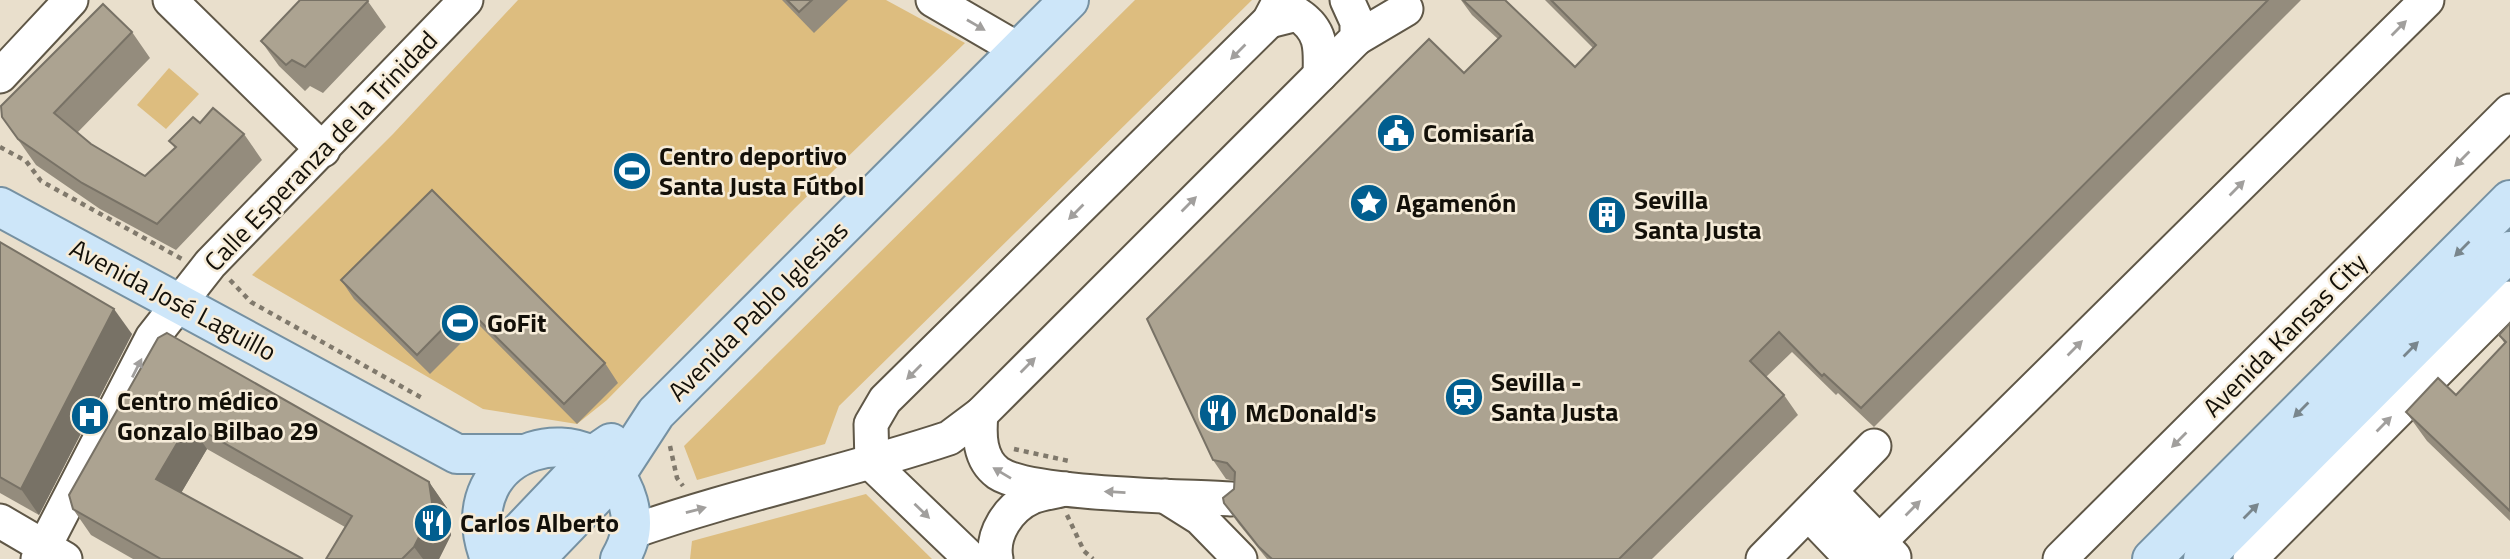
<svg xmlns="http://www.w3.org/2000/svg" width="2510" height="559" font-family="'Titillium Web',sans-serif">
  <rect width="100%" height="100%" fill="#e9dfcc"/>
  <g fill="#ddbd7f">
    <path d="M518 0H886L965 43 795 208 607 400 577 424 483 409 252 275 393 134Z"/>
    <path d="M1135 0H1252L839 406 825 444 697 480 684 446Z"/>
    <path d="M169 68 199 94 166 129 137 105Z"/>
    <path d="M866 494 932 559H690L692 541Z"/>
  </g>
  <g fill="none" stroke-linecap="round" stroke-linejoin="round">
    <g stroke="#5f5747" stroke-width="37">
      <g id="minor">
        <path d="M170 0 323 150"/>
        <path d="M933 0 1019 50"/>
        <path d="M1269 21 1297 14C1322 30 1321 48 1320 75"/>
        <path d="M1357 38 1406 9"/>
        <path d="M0 76 71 0"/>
        <path d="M981 414C979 435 979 459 998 473 1031 495 1185 496 1231 499"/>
        <path d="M1830 491 1894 557"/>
        <path d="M1165 496 1200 518 1240 559"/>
        <path d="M1809 514 1852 559"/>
        <path d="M0 521 65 559"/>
        <path d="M631 532C736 495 844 473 949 438L981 414 1357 38V22L1347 0"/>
        <path d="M38 559 152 338 210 264 466 0"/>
        <path d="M971 559 872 464 871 424 885 400 1269 21 1280 0"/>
        <path d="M996 559C991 534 1009 507 1032 497 1042 493 1055 492 1065 489"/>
        <path d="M1763 559 1874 446"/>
        <path d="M1869 559 1879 542 2427 0"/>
        <path d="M2060 559 2510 111"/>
        <path d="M2250 559 2510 298"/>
      </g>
    </g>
    <g stroke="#7691a2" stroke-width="42">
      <g id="major">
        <path d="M0 207 457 454H522"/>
        <path d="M490 559C446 444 601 406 628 502 634 524 631 540 620 559"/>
        <path d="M494 559 592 456 611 443"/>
        <path d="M535 559 615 476 656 413 1069 0"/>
        <path d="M2152 559 2510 200"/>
        <path d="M2203 559 2510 251"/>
      </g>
    </g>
    <g stroke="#80796c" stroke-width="4.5" stroke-dasharray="5 5" stroke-linecap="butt">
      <path d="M0 147 26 161 41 181 182 259"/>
      <path d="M230 280 251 302 422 398"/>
      <path d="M670 446 677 478 683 486"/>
      <path d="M1014 449 1069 461"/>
      <path d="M1067 515 1084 551 1093 559"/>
    </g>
    <use href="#minor" stroke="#fff" stroke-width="33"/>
    <use href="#major" stroke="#cde6f9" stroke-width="38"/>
  </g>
  <g fill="#948c7d">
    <path d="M367 0 386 27 323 93 310 86 305 91 279 66 261 41Z"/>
    <path d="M782 0H848L814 33Z"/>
    <path d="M1461 0H1505L1575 67 1593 48 1545 0H2301L1874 427 1838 393 1836 395 1792 352 1766 377 1784 395 1798 415 1652 559H1267L1238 523 1224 503 1234 489V481L1226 479 1213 460 1464 73 1498 39 1472 15Z"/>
    <path d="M132 32 150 58 77 133 91 144 145 176 175 148 169 141 200 123 244 134 262 160 176 250 100 209 36 165 2 117Z"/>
    <path d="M432 190 605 363 618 383 577 424 479 325 430 374 354 299 341 280Z"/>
    <path d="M0 242 132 334 39 515 0 493Z"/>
    <path d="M2510 323V521L2427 441 2406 412 2456 395 2505 344 2499 335Z"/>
    <path d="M158 338 429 482 447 508 451 535 439 559H326L345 527 207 449 181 493 303 559H133L91 535 73 509Z"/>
  </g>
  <g fill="#787266">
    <path d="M114 309 132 334 39 515 21 489Z"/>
    <path d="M189 423 207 449 174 505 156 479Z"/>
    <path d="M429 482 447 508 451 535 439 559H423L414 547Z"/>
  </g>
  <g fill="#aca391" stroke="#787266" stroke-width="2">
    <path d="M300 0H367L368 1 305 67 292 60 286 65 261 41Z"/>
    <path d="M787 0H812L799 12Z"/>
    <path d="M1463 0H1505L1575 67 1596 45 1551 0H2268L1861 408 1824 374 1822 376 1779 332 1750 361 1784 395 1619 559H1272L1259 547 1224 503 1223 498 1234 489 1235 472 1227 463 1213 460 1147 319 1429 39 1464 73 1501 36Z"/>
    <path d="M103 4 132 32 54 113 91 144 145 176 176 147 169 141 193 117 200 123 213 108 244 134 157 224 82 183 18 139 2 117 1 106Z"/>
    <path d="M432 190 605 363 564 404 465 306 417 355 341 280Z"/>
    <path d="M0 242 114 309 21 489 0 477Z"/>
    <path d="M2510 323V511L2406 412 2438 378 2456 395 2506 342 2499 335Z"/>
    <path d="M167 333 429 482 433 509 414 547 402 559H326L352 516 189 423 156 479 303 559H161L73 509 69 495 158 338Z"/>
  </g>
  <defs><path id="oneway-solid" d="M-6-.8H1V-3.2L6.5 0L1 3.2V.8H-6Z" transform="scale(1.75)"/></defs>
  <g fill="#a19f9d">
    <use href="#oneway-solid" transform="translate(976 25) rotate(30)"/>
    <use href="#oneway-solid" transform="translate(2399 28) rotate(-45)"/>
    <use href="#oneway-solid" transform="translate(1238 52) rotate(135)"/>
    <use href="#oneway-solid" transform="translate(2462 159) rotate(135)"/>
    <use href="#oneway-solid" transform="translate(2237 188) rotate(-45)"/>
    <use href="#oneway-solid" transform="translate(1189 204) rotate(-45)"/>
    <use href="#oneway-solid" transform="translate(1076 212) rotate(135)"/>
    <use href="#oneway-solid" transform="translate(2075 348) rotate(-45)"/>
    <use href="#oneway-solid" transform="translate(1028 365) rotate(-45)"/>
    <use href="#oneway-solid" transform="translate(137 368) rotate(-63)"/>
    <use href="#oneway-solid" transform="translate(914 372) rotate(135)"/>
    <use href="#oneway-solid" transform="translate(2384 424) rotate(-45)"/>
    <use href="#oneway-solid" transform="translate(2179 440) rotate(135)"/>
    <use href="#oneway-solid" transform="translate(1002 473) rotate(-149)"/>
    <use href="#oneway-solid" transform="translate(1115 492) rotate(-177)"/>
    <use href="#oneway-solid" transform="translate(1913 508) rotate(-45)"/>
    <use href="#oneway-solid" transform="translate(696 510) rotate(-15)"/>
    <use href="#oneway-solid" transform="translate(922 511) rotate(44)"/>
  </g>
  <g fill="#79868d">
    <use href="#oneway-solid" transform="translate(2462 249) rotate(135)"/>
    <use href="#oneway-solid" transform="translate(2411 349) rotate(-45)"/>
    <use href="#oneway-solid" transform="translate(2301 410) rotate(135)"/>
    <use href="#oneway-solid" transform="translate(2251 511) rotate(-45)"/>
  </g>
  <defs>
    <g id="civic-disc" transform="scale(2.0125)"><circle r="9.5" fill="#015e8f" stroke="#f6ecd9"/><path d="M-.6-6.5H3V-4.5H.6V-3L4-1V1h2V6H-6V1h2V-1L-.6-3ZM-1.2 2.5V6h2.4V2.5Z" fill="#fff"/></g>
    <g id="stadium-disc" transform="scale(2.0125)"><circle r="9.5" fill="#015e8f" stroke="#f6ecd9"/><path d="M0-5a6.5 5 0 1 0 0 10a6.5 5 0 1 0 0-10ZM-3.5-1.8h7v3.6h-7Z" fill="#fff"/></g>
    <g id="sight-disc" transform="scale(2.0125)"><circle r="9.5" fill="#015e8f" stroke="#f6ecd9"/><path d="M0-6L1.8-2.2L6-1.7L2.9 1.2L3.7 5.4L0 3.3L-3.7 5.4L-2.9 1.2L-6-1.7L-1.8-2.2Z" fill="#fff"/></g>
    <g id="building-disc" transform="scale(2.0125)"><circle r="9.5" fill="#015e8f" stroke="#f6ecd9"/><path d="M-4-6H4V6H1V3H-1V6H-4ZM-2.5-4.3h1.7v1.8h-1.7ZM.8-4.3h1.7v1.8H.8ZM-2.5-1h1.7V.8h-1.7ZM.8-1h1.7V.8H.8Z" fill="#fff"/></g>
    <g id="station-disc" transform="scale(2.0125)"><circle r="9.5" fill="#015e8f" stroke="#f6ecd9"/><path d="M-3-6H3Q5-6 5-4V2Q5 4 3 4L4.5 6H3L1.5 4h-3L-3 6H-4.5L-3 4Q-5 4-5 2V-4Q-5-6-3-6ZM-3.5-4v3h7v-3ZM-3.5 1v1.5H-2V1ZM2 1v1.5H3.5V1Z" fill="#fff"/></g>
    <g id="restaurant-disc" transform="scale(2.0125)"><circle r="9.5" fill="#015e8f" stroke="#f6ecd9"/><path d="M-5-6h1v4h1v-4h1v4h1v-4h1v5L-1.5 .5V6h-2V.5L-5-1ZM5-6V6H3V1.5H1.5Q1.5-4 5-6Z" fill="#fff"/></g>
    <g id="hospital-disc" transform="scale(2.0125)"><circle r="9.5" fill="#015e8f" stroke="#f6ecd9"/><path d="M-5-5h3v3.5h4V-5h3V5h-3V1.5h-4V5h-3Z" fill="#fff"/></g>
  </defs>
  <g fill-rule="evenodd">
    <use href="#civic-disc" x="1396" y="133"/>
    <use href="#stadium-disc" x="632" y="171"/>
    <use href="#sight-disc" x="1369" y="203"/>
    <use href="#building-disc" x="1607" y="215"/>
    <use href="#stadium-disc" x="460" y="323"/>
    <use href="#station-disc" x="1464" y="397"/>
    <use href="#restaurant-disc" x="1218" y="413"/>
    <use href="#hospital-disc" x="90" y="416"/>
    <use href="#restaurant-disc" x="433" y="523"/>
  </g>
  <g text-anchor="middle" stroke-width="5" stroke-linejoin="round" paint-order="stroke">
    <g font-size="26" font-weight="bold" fill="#131009" stroke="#f6ecd9" text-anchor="start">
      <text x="1423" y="142">Comisaría</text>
      <text x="659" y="165">Centro deportivo<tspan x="659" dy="30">Santa Justa Fútbol</tspan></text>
      <text x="1634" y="209">Sevilla<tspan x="1634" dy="30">Santa Justa</tspan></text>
      <text x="1396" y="212">Agamenón</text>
      <text x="487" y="332">GoFit</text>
      <text x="1491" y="391">Sevilla -<tspan x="1491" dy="30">Santa Justa</tspan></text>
      <text x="117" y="410">Centro médico<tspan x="117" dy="30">Gonzalo Bilbao 29</tspan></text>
      <text x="1245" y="422">McDonald's</text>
      <text x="460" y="532">Carlos Alberto</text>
    </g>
    <g font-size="26" fill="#131009" stroke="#f6ecd9">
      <text transform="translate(321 151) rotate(-46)" y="9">Calle Esperanza de la Trinidad</text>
      <text transform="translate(173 300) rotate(28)" y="9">Avenida José Laguillo</text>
      <text transform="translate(758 311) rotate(-45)" y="9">Avenida Pablo Iglesias</text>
      <text transform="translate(2285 335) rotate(-45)" y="9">Avenida Kansas City</text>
    </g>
  </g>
</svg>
